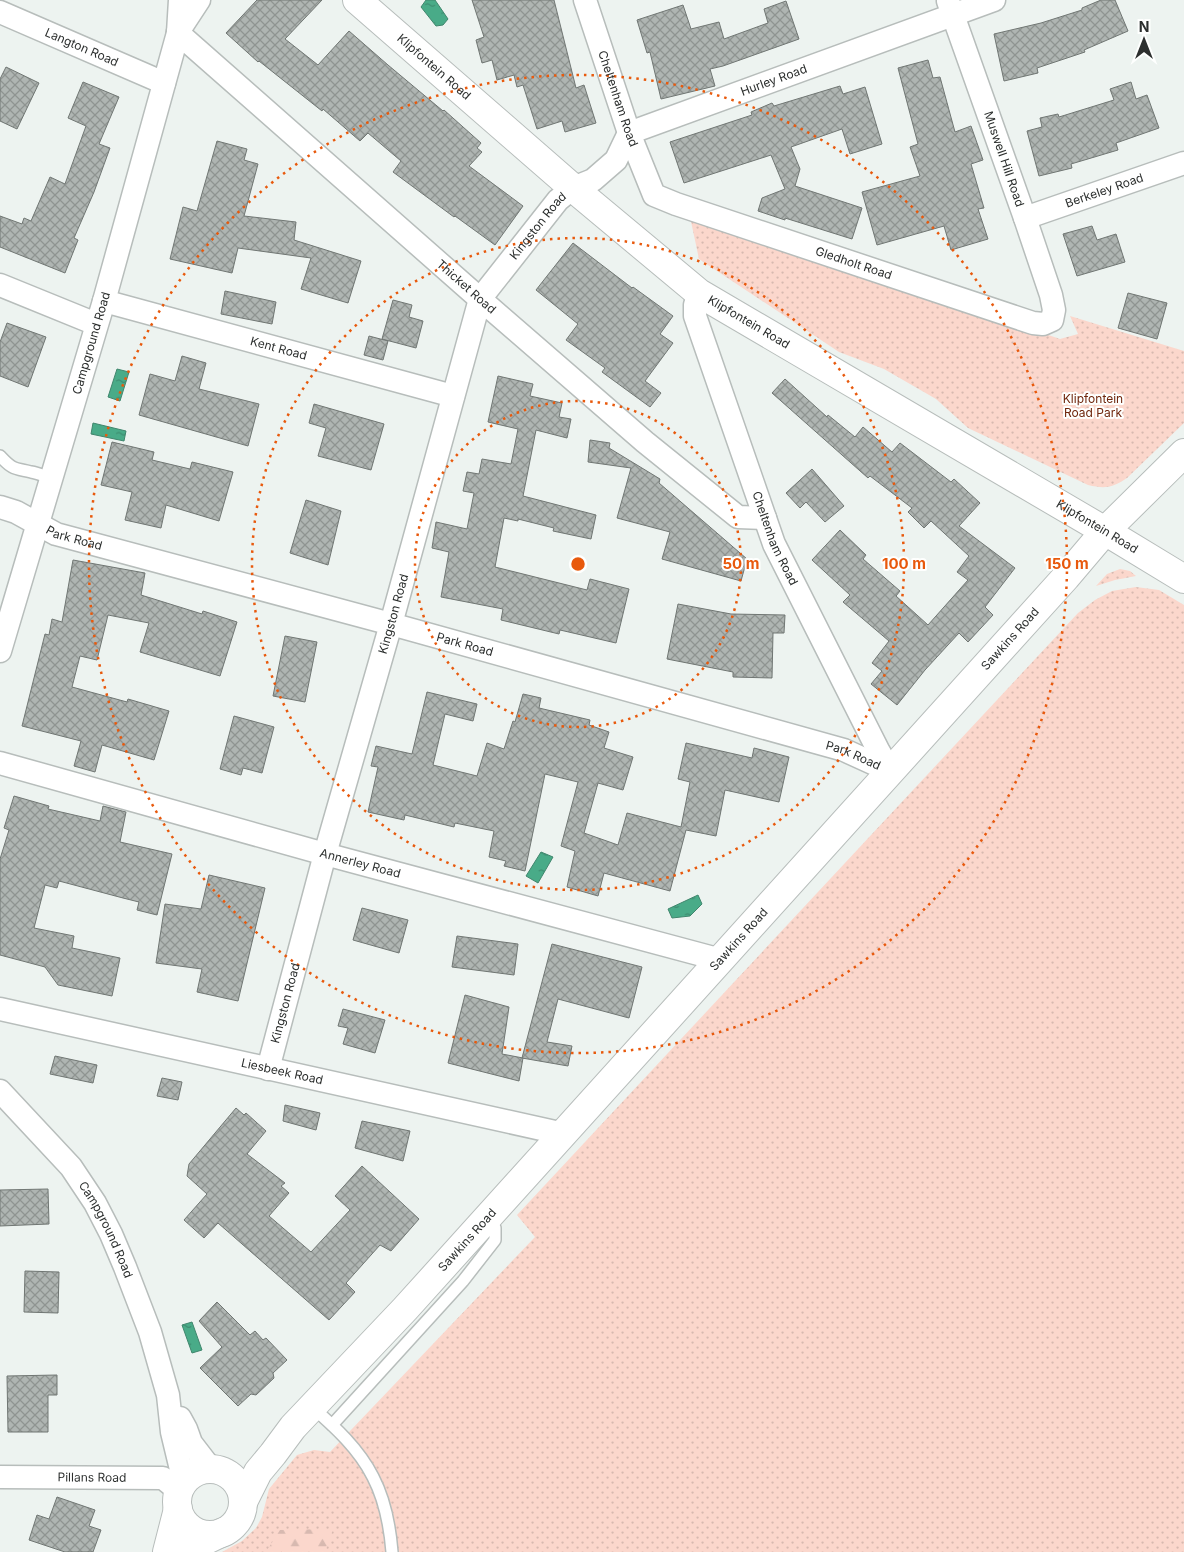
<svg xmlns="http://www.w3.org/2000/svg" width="1184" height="1552" font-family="Inter,sans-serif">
  <defs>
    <pattern id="grass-dots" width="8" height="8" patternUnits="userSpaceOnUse" patternTransform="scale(1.25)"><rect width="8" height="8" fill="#fbd7cc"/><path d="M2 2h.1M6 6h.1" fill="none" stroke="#d7b9b0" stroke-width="1.8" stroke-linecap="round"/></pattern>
    <pattern id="forest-firs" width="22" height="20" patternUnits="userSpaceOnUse" patternTransform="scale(1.25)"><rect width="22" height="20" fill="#fbd7cc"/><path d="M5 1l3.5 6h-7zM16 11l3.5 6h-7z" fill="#d7b9b0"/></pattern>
    <pattern id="water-ripples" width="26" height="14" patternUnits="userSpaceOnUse" patternTransform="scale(1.25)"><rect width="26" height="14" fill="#49ab88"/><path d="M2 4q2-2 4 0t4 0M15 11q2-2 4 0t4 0" fill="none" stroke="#3d8c70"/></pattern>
    <pattern id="building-cross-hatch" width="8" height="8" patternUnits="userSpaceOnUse" patternTransform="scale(1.25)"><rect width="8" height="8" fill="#afb5b2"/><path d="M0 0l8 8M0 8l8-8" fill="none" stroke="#8f9491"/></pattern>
  </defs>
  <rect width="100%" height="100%" fill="#edf3f0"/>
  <g fill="url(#grass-dots)">
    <path d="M689 212 1060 339 1078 334 1070 316 1184 351V423L1127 478C1112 488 1105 489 1088 485L968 428 936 399 884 369 839 352 699 259Z"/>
    <path d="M1120 569 1130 571 1136 576 1115 580 1096 586 1107 574Z"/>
    <path d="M1136 587 1159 590 1184 605V1552H222L242 1541 256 1528 262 1517 269 1489 297 1455 314 1450 330 1452 535 1237 517 1215 1078 613 1095 600 1112 591Z"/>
  </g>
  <path fill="url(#forest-firs)" d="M333 1529 325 1552H266L280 1530Z"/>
  <g fill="url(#water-ripples)" stroke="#40866d">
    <path d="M426 0H435L448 19 443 25 436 26 421 7Z"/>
    <path d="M117 369 129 372 120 401 108 397Z"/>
    <path d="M93 423 126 431 124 441 91 434Z"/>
    <path d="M541 852 553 857 538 883 526 876Z"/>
    <path d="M698 895 702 904 690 916 672 918 668 909Z"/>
    <path d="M192 1322 202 1350 192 1353 182 1325Z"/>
  </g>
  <g fill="url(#building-cross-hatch)" stroke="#707673">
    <path d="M257 0H322L285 39 318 65 349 31 388 65 443 111 444 110 481 143 477 148 482 152 469 166 523 206 495 245 455 216 454 217 393 172 401 161 368 133 360 141 323 109 322 111 259 61 258 62 226 33Z"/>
    <path d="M472 0H554L576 88 584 85 596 123 565 132 562 121 537 129 523 85 517 87 514 75 497 80 492 60 482 63 476 40 484 37Z"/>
    <path d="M1101 0H1115L1128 31 1084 50 1085 52 1037 68 1038 73 1004 81 994 34 1041 23 1082 10V8Z"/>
    <path d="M786 1 799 39 723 66 710 69 715 86 661 99 650 52 647 53 637 20 683 5 691 29 719 22 724 39 768 23 764 9Z"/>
    <path d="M928 60 933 78 940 77 955 132 971 126 983 160 971 164 984 208 978 209 988 239 951 250 944 226 877 245 862 192 920 176 910 147 918 144 898 68Z"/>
    <path d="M6 67 39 83 17 129 0 121V79Z"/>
    <path d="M83 82 119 97 99 144 110 148 94 192 74 238 78 240 65 273 0 247V216L22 224 24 218 31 221 50 177 65 184 86 126 68 118Z"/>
    <path d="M1131 82 1136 99 1147 95 1159 128 1116 143 1118 150 1071 164 1072 168 1039 176 1027 131 1042 127 1040 118 1058 114 1059 117 1114 100 1110 89Z"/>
    <path d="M840 86 843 94 865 87 882 144 850 154 842 129 791 147 800 169 795 186 862 208 852 239 785 218V220L758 211 762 198 785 189 771 155 684 183 670 142 752 115 751 112 772 103 774 106Z"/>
    <path d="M217 141 247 149 244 160 258 164 244 216 296 222 294 240 361 261 348 303 301 289 311 258 238 248 232 273 170 259 183 207 197 211Z"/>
    <path d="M1092 226 1097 240 1116 234 1125 262 1077 276 1063 234Z"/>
    <path d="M573 243 632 288 633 287 673 316 660 334 673 343 645 381 661 393 650 407 602 372 605 368 566 340 578 324 536 290Z"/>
    <path d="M225 291 276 302 272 324 221 314Z"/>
    <path d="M1128 293 1167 303 1157 339 1118 328Z"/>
    <path d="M393 300 412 305 409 317 423 321 416 348 382 339Z"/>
    <path d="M7 323 46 337 28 387 0 376V342Z"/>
    <path d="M369 336 388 341 383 360 364 355Z"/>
    <path d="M182 356 206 363 199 389 259 404 248 446 139 415 150 374 175 381Z"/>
    <path d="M498 376 533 384 530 396 562 403 559 417 571 419 567 438 536 430 523 496 596 515 591 539 553 531 554 528 518 519V521L504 518 495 567 587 590 590 579 629 589 616 643 560 630 559 634 501 620 503 609 441 597 449 552 432 548 436 522 467 529 474 493 463 491 467 472 479 474 482 459 511 464 518 429 488 422Z"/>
    <path d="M785 379 827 417 828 415 855 437 863 427 892 452 900 443 951 482 954 479 980 503 959 526 1015 568 985 607 993 615 968 642 959 633 925 670 897 705 871 684 882 671 872 663 889 641 843 602 850 595 812 560 840 530 866 555 863 559 900 591 896 596 928 625 968 580 957 572 969 556 931 521 924 528 908 512 912 508 870 476 868 478 772 393Z"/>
    <path d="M314 404 384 424 371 470 318 456 326 428 309 423Z"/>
    <path d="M590 440 610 443 609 448 660 479 659 483 747 559 741 581 662 559 670 532 617 518 631 468 588 462Z"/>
    <path d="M112 442 154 452 152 460 190 469 192 462 233 472 219 521 166 505 161 528 125 520 132 492 101 485Z"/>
    <path d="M812 469 844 506 825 522 806 502 800 508 786 493Z"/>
    <path d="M306 500 341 511 328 565 290 553Z"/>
    <path d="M73 560 145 573 141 595 202 614 203 611 237 622 220 676 140 652 149 623 108 615 97 660 80 656 72 687 127 702 128 699 169 711 154 760 102 745 95 772 74 766 81 741 22 726 45 634 49 635 52 619 62 622Z"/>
    <path d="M678 604 731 614 785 615 784 633H773L772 678 733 677V672L667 659Z"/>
    <path d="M285 636 317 642 305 702 273 696Z"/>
    <path d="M427 692 477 704 473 721 445 714 433 765 477 776 487 743 504 749 513 721 515 722 523 694 541 698 539 708 590 720 589 725 609 732 604 748 633 757 623 790 598 783 584 833 618 845 627 813 681 827 690 782 678 779 686 743 752 758 754 748 789 757 779 802 725 790 716 836 686 830 670 891 604 873 598 896 567 887 575 851 561 846 578 782 545 774 525 871 504 866 506 861 489 857 494 831 455 823 454 827 405 815 404 820 368 812 378 767 371 766 376 746 412 754Z"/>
    <path d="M234 716 274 727 262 773 243 768 241 775 220 769Z"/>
    <path d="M14 796 49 806 48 809 100 821 103 806 126 812 120 842 172 854 157 915 137 910 139 902 123 898 59 881 57 888 45 885 34 928 74 936 72 948 120 958 112 996 58 985 45 967 0 955V859L9 830 4 828Z"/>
    <path d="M209 875 265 888 238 1001 197 992 202 969 156 963 165 904 201 909Z"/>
    <path d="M362 908 408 920 399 953 353 940Z"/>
    <path d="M457 936 518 944 514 975 452 967Z"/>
    <path d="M552 944 642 967 629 1018 558 999 547 1042 572 1046 568 1066 522 1058Z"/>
    <path d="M465 995 509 1007 502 1054 523 1058 519 1081 448 1063Z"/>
    <path d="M343 1009 385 1020 375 1053 343 1044 348 1028 338 1026Z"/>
    <path d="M55 1056 97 1065 93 1083 50 1074Z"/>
    <path d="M162 1078 182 1082 178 1100 157 1096Z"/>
    <path d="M285 1105 320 1113 316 1130 283 1121Z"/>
    <path d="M236 1108 244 1115 246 1113 266 1131 247 1154 285 1183 281 1186 289 1193 269 1216 311 1252 350 1210 335 1196 362 1166 419 1219 391 1251 380 1245 346 1283 355 1292 329 1320 218 1223 204 1238 184 1220 207 1194 187 1176 189 1164Z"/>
    <path d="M362 1121 410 1131 403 1161 355 1148Z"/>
    <path d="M48 1189 49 1224 0 1226V1190Z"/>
    <path d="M25 1271 59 1272 58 1313 24 1312Z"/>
    <path d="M217 1302 250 1335 255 1331 263 1340 266 1338 287 1360 273 1373 274 1378 256 1395 251 1394 238 1406 200 1368 222 1347 199 1321Z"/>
    <path d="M57 1375V1395H48V1432H8L7 1376Z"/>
    <path d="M57 1497 95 1510 89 1526 101 1530 93 1552H65L29 1540 37 1515 49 1519Z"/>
  </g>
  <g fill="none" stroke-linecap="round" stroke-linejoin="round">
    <g stroke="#b7bdbb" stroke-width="14">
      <g id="service">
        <path d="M0 456C13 470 14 468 31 472 38 473 44 476 50 478"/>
        <path d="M312 1407C335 1427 359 1449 373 1477 385 1500 390 1527 392 1552"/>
        <path d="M332 1425 463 1281 495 1240V1228L489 1217"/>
      </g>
    </g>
    <g stroke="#b7bdbb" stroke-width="25">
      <g id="minor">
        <path id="s1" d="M585 0 629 133 654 195 676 204 1033 323 1043 324 1052 320 1054 310 1051 295 1025 218 948 1"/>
        <path id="s2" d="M0 12 164 83"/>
        <path d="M178 32 199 0"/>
        <path id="s3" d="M178 33 480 299 645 442 738 517 765 518"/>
        <path id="s4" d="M1025 218 1184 163"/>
        <path d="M0 285 96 324"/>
        <path id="s5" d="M699 293 695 305V316L774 544 878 750 890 771"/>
        <path id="s6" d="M104 301 453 396"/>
        <path id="s7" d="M0 507 16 512 56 534 391 624 844 750 890 771"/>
        <path id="s8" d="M0 651 104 301 178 33 180 0"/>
        <path id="s9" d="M0 763 325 854 721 960"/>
        <path id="s10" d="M0 1009 564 1134"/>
        <path id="s11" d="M268 1069 325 854 391 624 480 299 558 200 573 188 593 180 616 160 629 133 994 0"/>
        <path id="s12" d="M0 1091 71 1167 95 1203 111 1234 125 1267 150 1332 168 1395 172 1432 184 1482"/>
        <path d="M180 1418 186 1429 191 1443 211 1469"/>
        <path id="s13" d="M0 1477 163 1478 179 1491"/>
      </g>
    </g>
    <g stroke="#b7bdbb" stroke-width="30">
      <g id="tertiary">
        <circle cx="210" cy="1502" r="33"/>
        <path id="s14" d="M244 1500 258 1472 273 1454 293 1427 405 1309 1066 577 1105 531 1184 453"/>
        <path d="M167 1552 178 1509"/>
        <path d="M187 1552 198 1544 223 1532"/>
      </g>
    </g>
    <g stroke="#b7bdbb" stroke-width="30">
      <g id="secondary">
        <path id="s15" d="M357 0 573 188 699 293 1105 531 1184 579"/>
      </g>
    </g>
    <use href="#service" stroke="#fff" stroke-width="11"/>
    <use href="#minor" stroke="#fff" stroke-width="22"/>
    <use href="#tertiary" stroke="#fff" stroke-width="28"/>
    <use href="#secondary" stroke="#fff" stroke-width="28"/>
  </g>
  <g fill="none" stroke="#e8590c" stroke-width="2.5" stroke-dasharray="2.5 5">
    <circle cx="578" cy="564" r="163"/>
    <circle cx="578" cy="564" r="326"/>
    <circle cx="578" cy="564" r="489"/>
  </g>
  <g text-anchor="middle" stroke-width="4" stroke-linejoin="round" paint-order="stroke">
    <g font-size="12" fill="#2c2f2e" stroke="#fefffe">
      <text dy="4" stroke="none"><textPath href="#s2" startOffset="89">Langton Road</textPath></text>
      <text dy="4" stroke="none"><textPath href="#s15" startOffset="102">Klipfontein Road</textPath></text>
      <text dy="4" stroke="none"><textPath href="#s11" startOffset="1180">Hurley Road</textPath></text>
      <text dy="4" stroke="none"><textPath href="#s1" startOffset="104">Cheltenham Road</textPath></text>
      <text transform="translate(1004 159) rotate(71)" y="4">Muswell Hill Road</text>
      <text dy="4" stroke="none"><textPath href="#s4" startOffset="84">Berkeley Road</textPath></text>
      <text dy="4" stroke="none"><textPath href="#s11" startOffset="892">Kingston Road</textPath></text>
      <text dy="4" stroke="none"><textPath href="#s1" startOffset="418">Gledholt Road</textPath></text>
      <text dy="4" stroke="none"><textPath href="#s3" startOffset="384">Thicket Road</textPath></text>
      <text dy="4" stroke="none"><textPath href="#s15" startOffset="508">Klipfontein Road</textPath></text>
      <text dy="4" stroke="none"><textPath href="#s8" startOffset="321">Campground Road</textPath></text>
      <text dy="4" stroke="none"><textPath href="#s6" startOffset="181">Kent Road</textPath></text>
      <text dy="4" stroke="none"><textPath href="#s15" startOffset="912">Klipfontein Road</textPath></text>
      <text dy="4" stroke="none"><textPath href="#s7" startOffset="81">Park Road</textPath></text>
      <text dy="4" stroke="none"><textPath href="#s5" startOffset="260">Cheltenham Road</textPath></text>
      <text dy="4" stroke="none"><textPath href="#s11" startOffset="472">Kingston Road</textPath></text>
      <text dy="4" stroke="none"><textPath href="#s14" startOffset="1154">Sawkins Road</textPath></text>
      <text dy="4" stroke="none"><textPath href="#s7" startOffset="486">Park Road</textPath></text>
      <text dy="4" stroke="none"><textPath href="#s7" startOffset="890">Park Road</textPath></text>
      <text dy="4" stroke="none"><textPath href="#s9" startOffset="374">Annerley Road</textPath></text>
      <text dy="4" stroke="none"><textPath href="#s14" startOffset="749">Sawkins Road</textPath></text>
      <text dy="4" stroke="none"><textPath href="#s11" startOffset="68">Kingston Road</textPath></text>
      <text dy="4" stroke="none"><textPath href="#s10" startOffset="289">Liesbeek Road</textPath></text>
      <text dy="4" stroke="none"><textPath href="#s12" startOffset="176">Campground Road</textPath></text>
      <text dy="4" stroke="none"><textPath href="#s14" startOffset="344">Sawkins Road</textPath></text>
      <text dy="4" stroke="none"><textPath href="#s13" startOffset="92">Pillans Road</textPath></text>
    </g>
    <g font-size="12" fill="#6f260c" stroke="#fefffe">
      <text x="1093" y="403">Klipfontein<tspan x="1093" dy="14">Road Park</tspan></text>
    </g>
  </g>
  <circle cx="578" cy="564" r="8" fill="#e8590c" stroke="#fefffe" stroke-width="2.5"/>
  <g font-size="15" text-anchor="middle" font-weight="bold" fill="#e8590c" stroke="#fefffe" stroke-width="4" stroke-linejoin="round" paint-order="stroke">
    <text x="741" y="569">50 m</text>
    <text x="904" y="569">100 m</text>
    <text x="1067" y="569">150 m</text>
  </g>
  <g transform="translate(1144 40)" stroke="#fefffe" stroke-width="4" paint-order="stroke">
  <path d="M0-4L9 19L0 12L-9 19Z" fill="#2c2f2e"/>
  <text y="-8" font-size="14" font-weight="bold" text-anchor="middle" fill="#2c2f2e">N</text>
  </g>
</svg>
